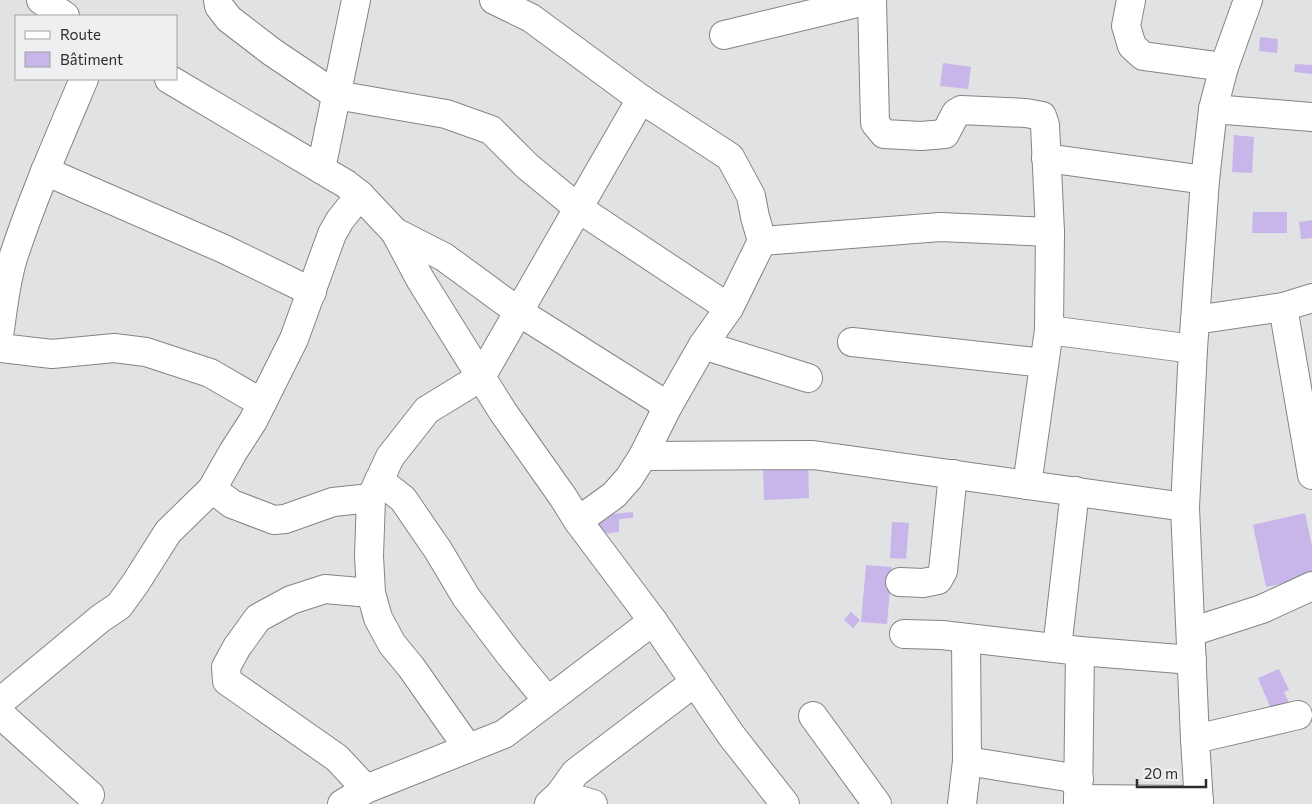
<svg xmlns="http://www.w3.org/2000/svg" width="1312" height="804" font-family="Commissioner,sans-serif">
  <rect width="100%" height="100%" fill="#e1e2e4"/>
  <g fill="#c8b5ea">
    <path d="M1260 37 1278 39 1277 53 1259 51Z"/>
    <path d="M943 63 971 67 968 89 940 86Z"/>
    <path d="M1295 64 1312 65V74L1294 72Z"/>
    <path d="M1234 135 1254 137 1252 173 1232 172Z"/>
    <path d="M1253 212H1287V233H1252Z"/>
    <path d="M1312 220V238L1301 239 1299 222Z"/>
    <path d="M808 461 809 498 764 500 763 462Z"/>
    <path d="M633 512V518L619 519V532L603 534 591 516Z"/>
    <path d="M1305 513 1312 546V577L1266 587 1253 525Z"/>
    <path d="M892 522 909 523 906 559 890 558Z"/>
    <path d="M866 565 892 567 887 624 861 622Z"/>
    <path d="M851 612 860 620 853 628 844 620Z"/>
    <path d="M1279 669 1289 690 1284 692 1291 707 1273 714 1258 678Z"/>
  </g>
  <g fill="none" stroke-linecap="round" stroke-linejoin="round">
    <g stroke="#848486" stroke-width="30">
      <g id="minor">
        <path d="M41 0 65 16"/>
        <path d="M218 0 219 6 229 19 272 52 336 95 446 114 491 130 527 166 578 208 729 308"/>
        <path d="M494 0 531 18 641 99 730 157 751 196 755 217 762 241 729 308 703 345 668 406 643 456 629 478 614 495 578 521"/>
        <path d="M872 0 875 123 884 134 921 136 945 134 956 113 961 110 1026 113 1042 116 1045 125 1050 232 1049 330 1027 485"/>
        <path d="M1131 0 1126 26 1132 46 1143 56 1224 67"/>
        <path d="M724 35 870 0"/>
        <path d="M169 79 346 184 360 195 395 232 420 279 503 412 563 497 578 521 653 621 731 735 785 804"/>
        <path d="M1213 109 1312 117"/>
        <path d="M1046 158 1205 180"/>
        <path d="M321 169 356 0"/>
        <path d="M45 171 224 249 312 292"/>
        <path d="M395 232 444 257 519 312 668 406"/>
        <path d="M762 241 940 227 1050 232"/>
        <path d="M1283 307 1312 475"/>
        <path d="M1195 320 1283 307 1312 298"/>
        <path d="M0 330C3 306 6 281 13 258 33 197 59 138 84 79"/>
        <path d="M1049 330 1193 349"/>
        <path d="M852 342 1044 363"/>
        <path d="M703 345 808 378"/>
        <path d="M0 348 52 354 114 348 146 352 210 373 262 403"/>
        <path d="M643 456 813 455 1185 507"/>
        <path d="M379 480 403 499 438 550 466 597 510 655 547 700"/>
        <path d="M212 489 232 504 274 520 285 519 333 502 371 498"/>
        <path d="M900 582 923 583 938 580 943 571 953 474"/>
        <path d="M1191 632 1262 609 1312 586"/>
        <path d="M904 634 942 635 1080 651 1192 660"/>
        <path d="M1057 648 1075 491"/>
        <path d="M0 702 101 618 119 606 135 584 168 532 212 489 233 452 253 421 294 339 332 234 340 220 360 195"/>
        <path d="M0 714 90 795"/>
        <path d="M813 716 877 804"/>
        <path d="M1195 739 1298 715"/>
        <path d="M468 748 411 667 392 644 378 618 371 593 369 556 371 498 390 457 427 410 481 377 641 99"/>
        <path d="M967 761 1079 779"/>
        <path d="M366 789 337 758 227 681 226 667 237 647 258 618 291 600 325 589 371 593"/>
        <path d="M560 794 593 804"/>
        <path d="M1078 799 1199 800"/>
        <path d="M342 804 366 789 504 734 653 621"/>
        <path d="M549 804 560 794 575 773 695 682"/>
        <path d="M962 804 967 761 966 638"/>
        <path d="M1078 804 1080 651"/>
        <path d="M1199 804 1195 739 1185 507 1193 349 1205 180 1213 109 1224 67 1248 0"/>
      </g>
    </g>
    <use href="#minor" stroke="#fff" stroke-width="28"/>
  </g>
  <rect x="15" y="15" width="162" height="65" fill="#eeeff1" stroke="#a1a1a3"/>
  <rect x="25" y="31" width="25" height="8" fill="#ffffff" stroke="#a1a1a3"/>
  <text x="60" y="40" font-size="15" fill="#2d2d2e">Route</text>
  <rect x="25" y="52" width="25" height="15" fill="#c8b5ea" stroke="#a1a1a3"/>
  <text x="60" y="65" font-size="15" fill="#2d2d2e">Bâtiment</text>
  <path d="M1137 779v8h69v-8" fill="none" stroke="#2d2d2e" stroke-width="2.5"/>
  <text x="1144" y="779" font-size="15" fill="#2d2d2e" stroke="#eeeff1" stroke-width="4" paint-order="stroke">20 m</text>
</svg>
